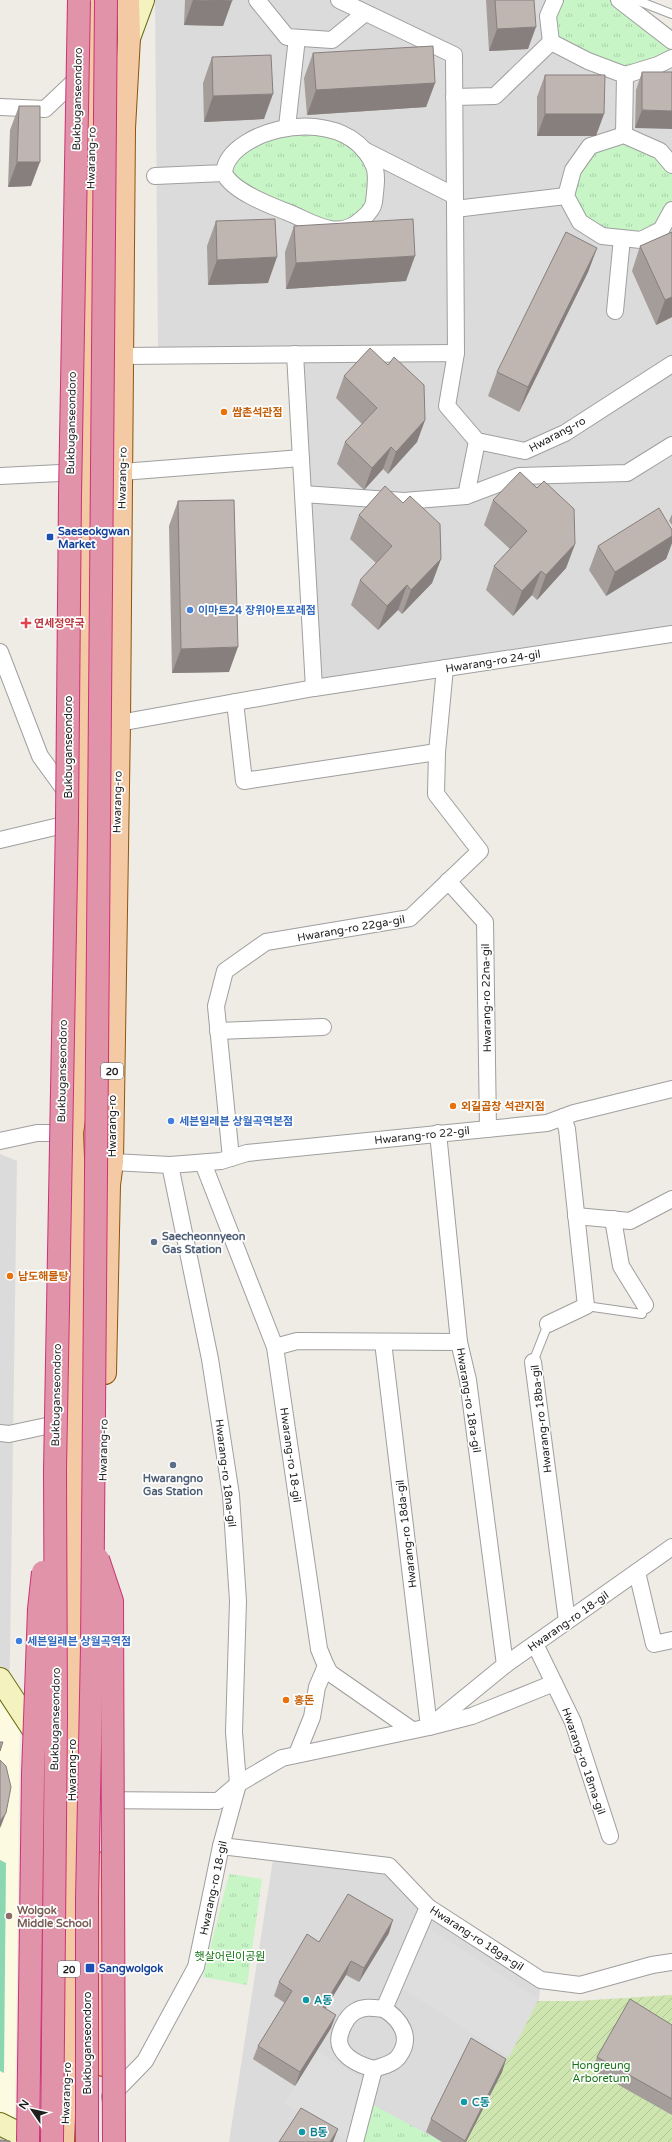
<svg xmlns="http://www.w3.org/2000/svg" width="672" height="2142" font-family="'Varela Round','Noto Sans KR',sans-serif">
  <defs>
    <pattern id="park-tufts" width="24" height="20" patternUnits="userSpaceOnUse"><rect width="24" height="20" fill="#c7f5c6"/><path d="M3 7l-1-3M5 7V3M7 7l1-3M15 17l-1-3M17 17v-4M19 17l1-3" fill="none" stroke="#aad2aa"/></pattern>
    <pattern id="garden-furrows" width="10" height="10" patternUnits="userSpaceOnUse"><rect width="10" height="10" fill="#cfe5af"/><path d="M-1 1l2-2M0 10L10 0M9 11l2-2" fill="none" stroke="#b1c496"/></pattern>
  </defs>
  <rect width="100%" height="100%" fill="#efebe5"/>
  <g fill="#dcdbdc">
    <path d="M155 0H622L672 41V358L563 427 525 445 482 437 453 402 461 349H158Z"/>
    <path d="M456 353 448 406 477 441 525 451 672 364V634L314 688 295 354Z"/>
    <path d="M0 1154 17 1161 3 2142H0Z"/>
    <path d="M274 1853 389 1866 428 1907 541 1980 539 1999 466 2142H229Z"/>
  </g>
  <path fill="#fcfae1" d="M0 1679 20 1708 15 2132 0 2124Z"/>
  <g fill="url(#park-tufts)">
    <path d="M556 0H619L672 41V57L625 75 551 42Z"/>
    <path d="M319 128 369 158 374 196 353 227 296 216 250 195 225 166 261 134Z"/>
    <path d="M623 135 672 165V210L661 230 602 236 566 196 590 146Z"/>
    <path d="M229 1874 262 1879 247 1985 203 1977Z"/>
    <path d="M366 2101 442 2142H355Z"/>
  </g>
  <path fill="url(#garden-furrows)" d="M672 1995V2142H463L536 2001H577Z"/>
  <path fill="#8ad7b2" d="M0 1860 6 1863 4 2073 0 2071Z"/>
  <g fill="#dedede">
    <path d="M420 1923 539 1999 509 2057 395 1984Z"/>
    <path d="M317 2051 370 2083 349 2142 284 2103Z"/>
  </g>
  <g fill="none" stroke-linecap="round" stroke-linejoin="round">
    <g stroke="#9f9f9f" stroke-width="10">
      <g id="lane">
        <path d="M636 0 672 14"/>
        <path d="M586 1306 642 1314 645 1305"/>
        <path d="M533 1362 548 1324"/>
      </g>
    </g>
    <g stroke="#9f9f9f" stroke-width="18">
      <g id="street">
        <path d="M257 0 287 37 332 40 365 13"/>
        <path d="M339 0 454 55 456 353"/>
        <path d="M619 0 672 41"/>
        <path d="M551 42 548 16 555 0"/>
        <path d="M625 75 658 65 672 58"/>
        <path d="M454 97 495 96 551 42 588 61 625 75 624 135"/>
        <path d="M0 107 45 109 82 74"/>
        <path d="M287 127 297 38"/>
        <path d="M364 150 455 196"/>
        <path d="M672 165 660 151 624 135 590 146 573 170 566 196 580 222 602 236 641 240 661 230 672 210"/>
        <path d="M155 176 224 173C225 159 235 150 246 143 284 119 353 117 374 166 378 176 375 191 374 202 373 209 368 214 362 219 337 242 313 222 287 212 269 205 232 191 224 173"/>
        <path d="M455 209 566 196"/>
        <path d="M615 311 622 238"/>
        <path d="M295 354 314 688"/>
        <path d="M123 356 456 353 447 406 477 441 525 451 565 433 672 364"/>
        <path d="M477 441 466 496 519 476 627 473 672 445"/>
        <path d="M122 472 301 458"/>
        <path d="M0 476 80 472"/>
        <path d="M303 494 404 501 466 496"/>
        <path d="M0 652 40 756 69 796"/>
        <path d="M235 702 244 781 437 752"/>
        <path d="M119 723 314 688 672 634"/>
        <path d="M0 840 76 822"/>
        <path d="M448 881 485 922 488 1129"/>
        <path d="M218 1031 323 1027"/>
        <path d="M438 1133 459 1342 468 1380 505 1665"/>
        <path d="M0 1141 37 1133H71"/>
        <path d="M231 1158 216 1006 225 971 266 942 410 918 480 851 436 794 437 752 445 668"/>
        <path d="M112 1162 170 1165 221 1161 247 1153 547 1123 574 1113 672 1089"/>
        <path d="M203 1163 275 1347 319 1649 326 1666 317 1687 312 1717 297 1754"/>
        <path d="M576 1216 630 1221 672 1199"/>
        <path d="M613 1219 621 1266 645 1305"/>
        <path d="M548 1324 586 1306 567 1129 563 1117"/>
        <path d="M383 1342 429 1727 472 1716 554 1683"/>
        <path d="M275 1347 297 1341 459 1342"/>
        <path d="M533 1362 567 1621"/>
        <path d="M0 1433 9 1434 65 1422"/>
        <path d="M637 1572 654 1644 672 1640"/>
        <path d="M535 1644 573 1722 610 1836"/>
        <path d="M326 1666 330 1673 412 1730"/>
        <path d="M95 1800 218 1801 238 1784 282 1758 429 1727 505 1665 672 1547"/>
        <path d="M221 1846 389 1866 428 1907 541 1980 580 1985 652 1965 672 1962"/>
        <path d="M374 2069C382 2066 394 2064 399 2056 413 2037 400 2019 384 2009"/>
        <path d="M110 2097 145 2061 196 1967 221 1846 238 1784 234 1732 238 1601 231 1495 210 1359 170 1165"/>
        <path d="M355 2142 374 2069C363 2066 347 2060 341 2048 335 2037 346 2016 356 2011 365 2006 374 2008 384 2009L428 1907"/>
      </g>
    </g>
    <g stroke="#6c6d0e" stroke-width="24">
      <g id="secondary">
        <path d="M129 38 143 0"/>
        <path d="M0 1679 40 1740"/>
        <path d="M0 2124 36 2142"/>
      </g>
    </g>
    <g stroke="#8d560c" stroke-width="24">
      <g id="primary">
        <path d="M105 1373 109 1185 112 1162 119 723 124 128 129 38 128 0"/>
        <path d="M97 1863 103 2065"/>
        <path d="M63 2142 68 2013 72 1797 74 1182 72 1133 81 1072 86 847 87 472 92 0"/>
      </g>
    </g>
    <use href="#lane" stroke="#fff" stroke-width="8"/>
    <use href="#street" stroke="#fff" stroke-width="16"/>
    <use href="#secondary" stroke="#f4f2be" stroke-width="22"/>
    <use href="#primary" stroke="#f4caa5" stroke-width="22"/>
    <g stroke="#cc3276" stroke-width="24" stroke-linecap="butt">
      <g id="highway-bridge">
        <path d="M98 1559 112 1601 114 2142"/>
        <path d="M28 2142 33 1774 39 1609 43 1572"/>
        <path d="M52 2142 56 1717 55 1470 67 820 70 495 79 0"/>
        <path d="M87 2142V1899L92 1646 106 0"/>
      </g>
    </g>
    <use href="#highway-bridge" stroke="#e093a9" stroke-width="22"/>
  </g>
  <g fill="#a49d99">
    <path d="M185 0H232L223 26 184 25Z"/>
    <path d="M486 0H534L528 49 489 51Z"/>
    <path d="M313 53 435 83 426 107 307 115 304 78Z"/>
    <path d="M212 57 264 119 204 122 203 83Z"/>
    <path d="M642 72H672L635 128 636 90Z"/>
    <path d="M545 75 596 136H537V97Z"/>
    <path d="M19 106 31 186 8 187 10 130Z"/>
    <path d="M216 221 268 283 208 285 207 246Z"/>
    <path d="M294 226 406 281 286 289 285 252Z"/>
    <path d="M672 232V317L656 325 632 271 640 246Z"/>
    <path d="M597 248 588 272 519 412 488 396 497 372Z"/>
    <path d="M344 376 425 420 417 442 388 474 383 469 364 490 337 464 345 442 362 424 336 398Z"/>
    <path d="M493 500 575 544 566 568 537 600 532 595 513 616 486 590 494 566 510 549 484 525Z"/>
    <path d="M178 501 229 672 172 673 169 526Z"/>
    <path d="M672 514V525L669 521Z"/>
    <path d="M359 515 441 559 432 583 402 614 398 610 378 630 351 605 360 580 376 563 350 539Z"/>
    <path d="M672 530V543L666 559 606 596 589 570 598 546Z"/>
    <path d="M389 1933 359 1982 346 1975 325 2009 331 2028 295 2086 253 2059 258 2046 285 2003 274 1996 279 1982 319 1942Z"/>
    <path d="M672 2025V2115L592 2070 597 2057Z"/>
    <path d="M506 2059 502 2072 466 2142H442L426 2132 431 2119Z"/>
  </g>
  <g fill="#867f7d">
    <path d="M193 0 232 1 223 26 184 25Z"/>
    <path d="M536 27 528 49 489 51 497 29Z"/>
    <path d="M435 83 426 107 307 115 316 90Z"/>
    <path d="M273 94 264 119 204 122 213 96Z"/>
    <path d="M642 110 672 111V129L635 128Z"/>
    <path d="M545 114H604L596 136H537Z"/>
    <path d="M17 162H40L31 186 8 187Z"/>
    <path d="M597 248 588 272 519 412 528 387Z"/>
    <path d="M415 256 406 281 286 289 296 263Z"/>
    <path d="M277 257 268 283 208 285 217 260Z"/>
    <path d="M672 297V317L656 325 665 300Z"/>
    <path d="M425 420 417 442 388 474 396 452Z"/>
    <path d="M391 447 383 469 364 490 372 468Z"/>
    <path d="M672 536V543L666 559 606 596 615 572Z"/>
    <path d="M575 544 566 568 537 600 546 575Z"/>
    <path d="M441 559 432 583 402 614 411 590Z"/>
    <path d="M541 571 532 595 513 616 522 591Z"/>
    <path d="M407 585 398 610 378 630 387 606Z"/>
    <path d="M238 647 229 672 172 673 181 649Z"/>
    <path d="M6 1813 1 1826 0 1828V1821Z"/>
    <path d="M393 1920 389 1933 359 1982 364 1968Z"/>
    <path d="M351 1961 346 1975 318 2021 323 2007Z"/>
    <path d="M336 2015 331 2028 295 2086 300 2072Z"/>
    <path d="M506 2059 502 2072 466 2142H465Z"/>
    <path d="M338 2129 333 2142H330Z"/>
  </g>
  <g fill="#bfb6b2" stroke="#867f7d">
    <path d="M208 0H232V1Z"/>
    <path d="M495 0H534L536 27 497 29Z"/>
    <path d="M433 46 435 83 316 90 313 53Z"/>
    <path d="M271 55 273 94 213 96 212 57Z"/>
    <path d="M642 72H672V111L642 110Z"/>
    <path d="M545 75H605L604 114H545Z"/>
    <path d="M19 106H40V162H17Z"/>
    <path d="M275 219 277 257 217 260 216 221Z"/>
    <path d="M413 219 415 256 296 263 294 226Z"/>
    <path d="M566 232 597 248 528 387 497 372Z"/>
    <path d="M672 232V297L665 300 640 246Z"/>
    <path d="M370 348 388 365 394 357 424 385 425 420 396 452 391 447 372 468 345 442 377 408 344 376Z"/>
    <path d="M520 472 537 488 544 481 574 509 575 544 546 575 541 571 522 591 494 566 527 531 493 500Z"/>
    <path d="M385 486 403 503 410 496 440 524 441 559 411 590 407 585 387 606 360 580 392 546 359 515Z"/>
    <path d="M234 500 238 647 181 649 178 501Z"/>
    <path d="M659 508 672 530V536L615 572 598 546Z"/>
    <path d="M0 1742H3L0 1751Z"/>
    <path d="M0 1760 6 1766 11 1787 6 1813 0 1821Z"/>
    <path d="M348 1894 393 1920 364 1968 351 1961 323 2007 336 2015 300 2072 258 2046 292 1991 279 1982 307 1934 319 1942Z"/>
    <path d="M630 1999 672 2025V2099L597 2057Z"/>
    <path d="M471 2038 506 2059 465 2141 431 2119Z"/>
    <path d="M301 2108 338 2129 330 2142H279Z"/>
    <path d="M0 2140 10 2141V2142H0Z"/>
  </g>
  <g fill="#e8710a" stroke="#fff" stroke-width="1.5">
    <circle cx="224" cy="412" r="4"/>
    <circle cx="453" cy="1106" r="4"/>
    <circle cx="10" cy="1276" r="4"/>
    <circle cx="286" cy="1700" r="4"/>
  </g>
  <g fill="#1a4fb4" stroke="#fff" stroke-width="1.5">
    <rect x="46" y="533" width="8" height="8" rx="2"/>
    <rect x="85" y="1963" width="10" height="10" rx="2"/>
  </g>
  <g fill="#3f7fe0" stroke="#fff" stroke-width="1.5">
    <circle cx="190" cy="610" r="4"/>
    <circle cx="171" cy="1121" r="4"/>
    <circle cx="19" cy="1641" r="4"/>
  </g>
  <path fill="#e0444e" stroke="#fff" stroke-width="1.5" d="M24 617h4v4h4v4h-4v4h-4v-4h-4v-4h4z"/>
  <g fill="#5c6f8a" stroke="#fff" stroke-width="1.5">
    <circle cx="154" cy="1242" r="4"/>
    <circle cx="173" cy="1465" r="4"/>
  </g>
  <circle fill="#8d6e63" stroke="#fff" stroke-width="1.5" cx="9" cy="1916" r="4"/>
  <g fill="#0f9aa8" stroke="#fff" stroke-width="1.5">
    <circle cx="306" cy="2000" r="4"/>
    <circle cx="464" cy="2102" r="4"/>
    <circle cx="302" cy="2132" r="4"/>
  </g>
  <g text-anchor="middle" stroke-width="3.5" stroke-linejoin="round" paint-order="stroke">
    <g fill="#fff" stroke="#626262" stroke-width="1">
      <rect x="101" y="1063" width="22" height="16" rx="3"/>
      <rect x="58" y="1961" width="22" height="16" rx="3"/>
    </g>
    <g font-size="10" font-weight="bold" fill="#1e1e1e">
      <text x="112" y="1075">20</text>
      <text x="69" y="1973">20</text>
    </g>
    <g font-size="11" fill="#1e1e1e" stroke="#fff">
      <text transform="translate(77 99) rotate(-89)" y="4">Bukbuganseondoro</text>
      <text transform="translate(91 158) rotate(-89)" y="4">Hwarang-ro</text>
      <text transform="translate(71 423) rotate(-89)" y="4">Bukbuganseondoro</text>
      <text transform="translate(557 434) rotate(-28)" y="4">Hwarang-ro</text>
      <text transform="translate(122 478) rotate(-89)" y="4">Hwarang-ro</text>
      <text transform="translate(493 661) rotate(-9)" y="4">Hwarang-ro 24-gil</text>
      <text transform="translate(68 747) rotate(-90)" y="4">Bukbuganseondoro</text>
      <text transform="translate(117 802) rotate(-89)" y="4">Hwarang-ro</text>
      <text transform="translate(351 928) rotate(-10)" y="4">Hwarang-ro 22ga-gil</text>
      <text transform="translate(486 998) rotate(-91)" y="4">Hwarang-ro 22na-gil</text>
      <text transform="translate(62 1071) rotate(-89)" y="4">Bukbuganseondoro</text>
      <text transform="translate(112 1126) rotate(-90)" y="4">Hwarang-ro</text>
      <text transform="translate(422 1135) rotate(-6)" y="4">Hwarang-ro 22-gil</text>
      <text transform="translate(56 1395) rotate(-89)" y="4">Bukbuganseondoro</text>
      <text transform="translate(469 1400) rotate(81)" y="4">Hwarang-ro 18ra-gil</text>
      <text transform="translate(541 1419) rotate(-97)" y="4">Hwarang-ro 18ba-gil</text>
      <text transform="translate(103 1450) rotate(-89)" y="4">Hwarang-ro</text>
      <text transform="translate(291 1455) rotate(82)" y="4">Hwarang-ro 18-gil</text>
      <text transform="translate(226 1473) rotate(83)" y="4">Hwarang-ro 18na-gil</text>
      <text transform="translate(406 1534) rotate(-97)" y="4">Hwarang-ro 18da-gil</text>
      <text transform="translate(568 1621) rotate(-35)" y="4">Hwarang-ro 18-gil</text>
      <text transform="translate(55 1719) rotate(-89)" y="4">Bukbuganseondoro</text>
      <text transform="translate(584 1761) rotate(71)" y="4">Hwarang-ro 18ma-gil</text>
      <text transform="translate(72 1770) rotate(-90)" y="4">Hwarang-ro</text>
      <text transform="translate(213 1888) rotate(-78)" y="4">Hwarang-ro 18-gil</text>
      <text transform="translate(477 1938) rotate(33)" y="4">Hwarang-ro 18ga-gil</text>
      <text transform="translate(87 2043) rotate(-90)" y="4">Bukbuganseondoro</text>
      <text transform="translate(66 2093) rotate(-88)" y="4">Hwarang-ro</text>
    </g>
    <g font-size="11" font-weight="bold" fill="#c56008" stroke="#fff" text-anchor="start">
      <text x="232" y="416">쌈촌석관점</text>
      <text x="461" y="1110">외길곱창 석관지점</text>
      <text x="18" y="1280">남도해물탕</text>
      <text x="294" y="1704">홍돈</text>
    </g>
    <g font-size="11" font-weight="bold" fill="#164399" stroke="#fff" text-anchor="start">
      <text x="58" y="535">Saeseokgwan<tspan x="58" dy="13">Market</tspan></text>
      <text x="99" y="1972">Sangwolgok</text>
    </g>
    <g font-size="11" font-weight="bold" fill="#366cbe" stroke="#fff" text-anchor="start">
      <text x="198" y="614">이마트24 장위아트포레점</text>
      <text x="179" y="1125">세븐일레븐 상월곡역본점</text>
      <text x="27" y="1645">세븐일레븐 상월곡역점</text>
    </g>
    <g font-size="11" font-weight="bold" fill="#be3a42" stroke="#fff" text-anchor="start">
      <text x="34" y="627">연세정약국</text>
    </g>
    <g font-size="11" font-weight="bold" fill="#4e5e75" stroke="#fff" text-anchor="start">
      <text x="162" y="1240">Saecheonnyeon<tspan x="162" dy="13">Gas Station</tspan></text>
      <text x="173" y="1482" text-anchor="middle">Hwarangno<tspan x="173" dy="13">Gas Station</tspan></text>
    </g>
    <g font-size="11" font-weight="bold" fill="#785e54" stroke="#fff" text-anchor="start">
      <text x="17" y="1914">Wolgok<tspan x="17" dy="13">Middle School</tspan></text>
    </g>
    <g font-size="11" fill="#167414" stroke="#fff">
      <text x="230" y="1960">햇살어린이공원</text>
      <text x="601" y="2069">Hongreung<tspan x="601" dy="13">Arboretum</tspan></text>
    </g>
    <g font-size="11" font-weight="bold" fill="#0d838f" stroke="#fff" text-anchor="start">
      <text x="314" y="2004">A동</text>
      <text x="472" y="2106">C동</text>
      <text x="310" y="2136">B동</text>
    </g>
  </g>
  <g transform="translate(32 2110) rotate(304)" stroke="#ffffff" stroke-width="3" paint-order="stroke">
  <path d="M0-3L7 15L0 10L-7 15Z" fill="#1e1e1e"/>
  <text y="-6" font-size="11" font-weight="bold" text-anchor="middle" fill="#1e1e1e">N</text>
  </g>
</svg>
